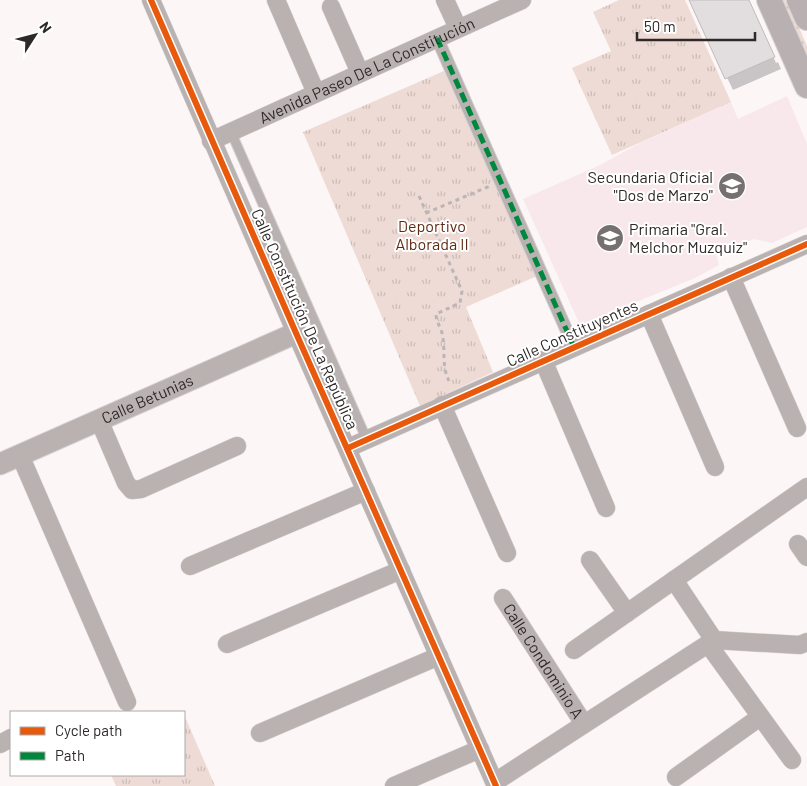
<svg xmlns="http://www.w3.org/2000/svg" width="807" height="786" font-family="Barlow,sans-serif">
  <defs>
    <pattern id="park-tufts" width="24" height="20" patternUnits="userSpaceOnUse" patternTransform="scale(1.25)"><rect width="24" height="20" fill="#eedbd5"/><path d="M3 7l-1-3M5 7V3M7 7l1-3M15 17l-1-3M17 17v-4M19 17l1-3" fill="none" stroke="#ccbcb7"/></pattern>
    <pattern id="garden-dots" width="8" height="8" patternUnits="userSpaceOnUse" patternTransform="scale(1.25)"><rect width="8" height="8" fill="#eedbd5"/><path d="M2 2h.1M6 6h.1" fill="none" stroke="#ccbcb7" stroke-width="1.8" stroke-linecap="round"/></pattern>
  </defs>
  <rect width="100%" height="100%" fill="#fcf6f7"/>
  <path fill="#f8e8eb" d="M787 96 807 144V227L772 243 754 239 716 255 719 265 695 278 580 325 523 199 600 165 640 143 731 102 738 119Z"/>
  <g fill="url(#park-tufts)">
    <path d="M619 0H685L731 102 612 155 572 68 611 51 593 12Z"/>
    <path d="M444 71 537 276 466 307 493 372 420 406 303 132Z"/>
    <path d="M186 719 215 786H116L111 775H184V720Z"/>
  </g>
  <path fill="url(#garden-dots)" d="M775 0H787L807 46V73Z"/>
  <path fill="#0003" d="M690 0H748L776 63 778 62 781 69 733 90Z"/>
  <path fill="#e2dddf" stroke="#c1bbbd" d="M689 0H749L775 57 725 79Z"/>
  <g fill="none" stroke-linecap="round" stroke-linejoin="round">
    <g stroke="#d6d2d3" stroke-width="11">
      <path id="service" d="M231 132 367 440"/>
    </g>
    <g stroke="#d6d2d3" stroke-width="14">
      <path id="pedestrian" d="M437 38 574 347"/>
    </g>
    <g stroke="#d6d2d3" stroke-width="19">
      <g id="minor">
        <path d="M151 0 296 333 496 786"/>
        <path d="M276 0 316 93"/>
        <path d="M445 0 458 28"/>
        <path d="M331 7 360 73"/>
        <path id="s1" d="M211 141 522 0"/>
        <path d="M731 277 797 428"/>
        <path d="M649 314 715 467"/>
        <path d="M543 360 606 508"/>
        <path d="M442 405 507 553"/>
        <path d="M99 420 126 483 132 490 141 489 237 446"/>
        <path d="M348 448 807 244"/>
        <path d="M20 455 127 702"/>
        <path d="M798 544 807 557"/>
        <path d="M590 560 627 613"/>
        <path d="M190 566 366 491"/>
        <path d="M674 580 714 640"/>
        <path id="s2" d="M503 598 584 724"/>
        <path d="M227 644 401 570"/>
        <path d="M708 644 792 760"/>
        <path d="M574 650 807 487"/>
        <path d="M260 733 439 656"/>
        <path d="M0 744 11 738"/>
        <path d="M676 777 760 717"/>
        <path d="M495 782 714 640 800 645 807 642"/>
        <path d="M394 786 480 749"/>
      </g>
    </g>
    <g stroke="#d6d2d3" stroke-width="23">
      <g id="tertiary">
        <path id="s3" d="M0 464 296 333"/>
      </g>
    </g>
    <g stroke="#d6d2d3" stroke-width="26">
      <g id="secondary">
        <path d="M769 0 807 86"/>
        <path d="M799 0 807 18"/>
      </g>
    </g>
    <g stroke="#bbb5b6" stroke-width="3" stroke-dasharray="4 4" stroke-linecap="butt">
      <path d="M419 196 462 291 460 303 436 314C436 321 440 326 442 333 446 350 441 365 449 381"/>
      <path d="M426 213 490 186"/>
    </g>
    <use href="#service" stroke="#bab2b1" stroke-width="9"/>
    <use href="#pedestrian" stroke="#bab2b1" stroke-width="12"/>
    <use href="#minor" stroke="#bab2b1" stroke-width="18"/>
    <use href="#tertiary" stroke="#bab2b1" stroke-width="21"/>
    <use href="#secondary" stroke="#b9b0b1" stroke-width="24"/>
    <path stroke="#00873e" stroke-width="5" stroke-dasharray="10 5" stroke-linecap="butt" d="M437 38 574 347"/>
    <g stroke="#fff" stroke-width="9">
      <g id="cycleway">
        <path d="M151 0 296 333 496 786"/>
        <path d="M348 448 807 244"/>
      </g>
    </g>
    <use href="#cycleway" stroke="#e8590c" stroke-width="6"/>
  </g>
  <defs>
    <g id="school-disc" transform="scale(1.4375)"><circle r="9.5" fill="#767071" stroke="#fff"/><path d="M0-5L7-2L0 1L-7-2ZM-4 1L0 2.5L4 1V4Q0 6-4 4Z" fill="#fff"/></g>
  </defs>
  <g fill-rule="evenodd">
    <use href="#school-disc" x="732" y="186"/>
    <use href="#school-disc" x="610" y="238"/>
  </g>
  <g text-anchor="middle" stroke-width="4" stroke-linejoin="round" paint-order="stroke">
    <g font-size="16" fill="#2e2829" stroke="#fff">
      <text dy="6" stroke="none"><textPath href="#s1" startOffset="171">Avenida Paseo De La Constitución</textPath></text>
      <text transform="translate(305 319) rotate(66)" y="6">Calle Constitución De La República</text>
      <text transform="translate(572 333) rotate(-24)" y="6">Calle Constituyentes</text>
      <text dy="6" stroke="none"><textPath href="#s3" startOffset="161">Calle Betunias</textPath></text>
      <text dy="6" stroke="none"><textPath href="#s2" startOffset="75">Calle Condominio A</textPath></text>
    </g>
    <g font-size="16" fill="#2e2829" stroke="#fff" text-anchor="end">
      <text x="713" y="183">Secundaria Oficial<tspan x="713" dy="18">"Dos de Marzo"</tspan></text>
      <text x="629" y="235" text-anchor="start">Primaria "Gral.<tspan x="629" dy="18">Melchor Muzquiz"</tspan></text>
    </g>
    <g font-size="16" fill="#602b13" stroke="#fff">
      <text x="432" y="232">Deportivo<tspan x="432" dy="18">Alborada II</tspan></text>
    </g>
  </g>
  <rect x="10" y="711" width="175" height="65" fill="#ffffff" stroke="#aba9a9"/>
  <rect x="20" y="727" width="25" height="8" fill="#e8590c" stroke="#aba9a9"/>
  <text x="55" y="736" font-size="15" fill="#2e2829">Cycle path</text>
  <rect x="20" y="752" width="25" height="8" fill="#00873e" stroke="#aba9a9"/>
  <text x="55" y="761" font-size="15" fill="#2e2829">Path</text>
  <g transform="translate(35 35) rotate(54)" stroke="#ffffff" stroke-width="4" paint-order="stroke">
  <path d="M0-4L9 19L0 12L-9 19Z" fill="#2e2829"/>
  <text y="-8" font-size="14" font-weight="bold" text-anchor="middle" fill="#2e2829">N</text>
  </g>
  <path d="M637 32v8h118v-8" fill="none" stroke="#2e2829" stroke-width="2.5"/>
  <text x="644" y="32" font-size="15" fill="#2e2829" stroke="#ffffff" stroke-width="4" paint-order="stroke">50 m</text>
</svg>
